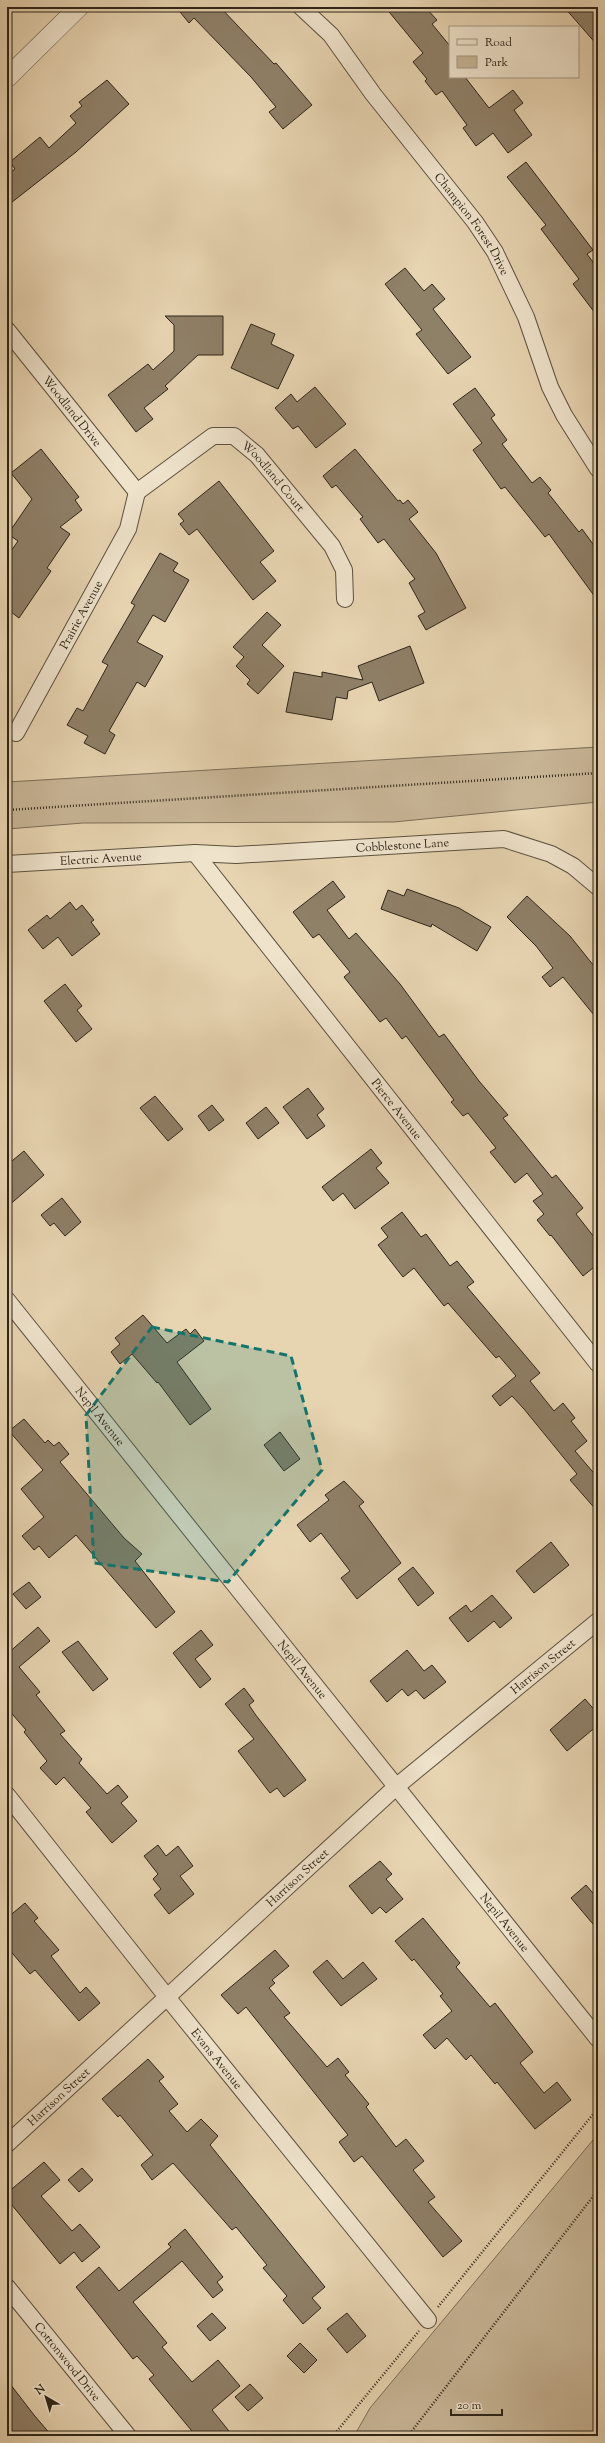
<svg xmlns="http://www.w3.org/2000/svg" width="605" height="2443" font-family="'Sorts Mill Goudy',serif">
  <rect width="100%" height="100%" fill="#e7d4b1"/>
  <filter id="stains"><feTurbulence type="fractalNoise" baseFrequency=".005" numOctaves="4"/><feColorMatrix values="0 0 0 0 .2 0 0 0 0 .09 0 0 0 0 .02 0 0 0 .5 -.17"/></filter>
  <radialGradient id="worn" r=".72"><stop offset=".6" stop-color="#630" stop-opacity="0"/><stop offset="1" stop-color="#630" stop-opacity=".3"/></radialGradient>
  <g fill="#c8b697" stroke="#7c6e58">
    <path d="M598 747V802L394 822 83 823 7 829V782Z"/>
    <path d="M598 2134V2436H354L370 2408Z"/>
  </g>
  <g fill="#8f8068" stroke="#2f2518">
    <path d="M176 7H220L274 64 276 63 312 105 283 129 269 112 276 107 251 77 194 18 189 23Z"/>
    <path d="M385 7H425L437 20 432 24 450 46V77H465L489 108 513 90 523 103 514 110 532 135 508 153 493 133 476 146 463 128 467 125 442 91 436 95 425 81 427 79 413 62 423 53Z"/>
    <path d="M564 7H598V46Z"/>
    <path d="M107 80 129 104 76 152 7 206V175L15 169 10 162 40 137 49 148 76 123 70 116 82 106 79 102Z"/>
    <path d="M526 162 593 250 587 254 598 269V317L573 284 579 279 541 229 546 225 507 177Z"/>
    <path d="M405 268 424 291 432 284 445 299 433 309 471 357 448 374 416 334 422 330 385 284Z"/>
    <path d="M165 316H223V355H198L165 386 168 389 144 408 153 419 136 432 108 395 148 364 153 370 174 351V325Z"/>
    <path d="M251 324 275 334 271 344 294 355 278 389 231 368Z"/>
    <path d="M315 387 346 424 316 448 298 426 293 429 275 408 291 394 297 402Z"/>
    <path d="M475 388 495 415 491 418 507 440 502 444 532 483 540 477 551 490 548 493 579 532 582 529 598 551V601L549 534 545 537 505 487 501 489 473 450 482 443 453 404Z"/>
    <path d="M41 449 79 497 75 500 82 510 60 527 70 534 47 568 51 571 19 618 7 609V557L18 541 8 534 32 499 11 473Z"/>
    <path d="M355 449 398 501 400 500 403 504 408 500 418 512 409 519 436 553 466 608 426 630 418 616 425 612 409 583 415 579 384 539 378 543 360 519 363 517 336 485 332 488 323 476Z"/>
    <path d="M219 481 274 551 260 562 276 581 253 600 197 529 189 535 180 524 184 521 178 514Z"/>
    <path d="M160 553 178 563 173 571 189 580 165 622 153 615 137 642 163 656 145 687 137 682 109 731 115 735 105 754 84 743 88 736 67 725 77 708 83 711 108 665 102 662 135 605 131 603Z"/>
    <path d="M267 612 281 625 262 645 284 666 258 694 247 684 250 680 236 666 244 657 233 647Z"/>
    <path d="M410 646 424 683 379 701 372 682 348 691 347 699 336 697 332 720 286 712 294 672 322 677V672L363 680 358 666Z"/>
    <path d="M333 881 345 897 327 910 349 939 356 933 400 984 439 1037 444 1034 479 1081 508 1115 503 1118 552 1178 556 1175 583 1208 576 1214 598 1242V1264L583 1276 551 1235 550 1236 537 1220 544 1214 533 1201 543 1194 527 1173 515 1183 490 1152 496 1148 468 1113 463 1116 451 1102 454 1100 406 1036 402 1039 386 1018 380 1022 344 977 350 972 319 934 313 938 293 912Z"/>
    <path d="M407 889 459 908 491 927 477 951 432 924 431 927 381 909 388 890 404 896Z"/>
    <path d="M527 896 570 936 598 971V1020L563 977 550 987 542 977 553 968 536 946 507 917Z"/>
    <path d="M70 902 76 910 82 905 94 920 91 922 100 934 72 956 58 937 43 949 28 930 47 915 50 919Z"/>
    <path d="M65 984 82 1006 77 1010 92 1029 76 1042 44 1001Z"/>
    <path d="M308 1088 324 1109 317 1115 325 1126 307 1139 283 1107Z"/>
    <path d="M155 1096 183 1129 168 1141 140 1108Z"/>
    <path d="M212 1105 224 1120 209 1131 198 1116Z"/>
    <path d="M266 1107 279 1123 258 1139 246 1123Z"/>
    <path d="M371 1149 382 1163 376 1168 389 1183 355 1209 343 1193 333 1201 322 1187Z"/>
    <path d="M24 1151 44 1175 7 1207V1165Z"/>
    <path d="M62 1198 81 1222 65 1236 54 1223 50 1226 41 1215Z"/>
    <path d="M402 1212 421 1237 426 1234 450 1266 457 1261 474 1282 467 1287 540 1373 530 1381 554 1411 563 1403 575 1418 571 1421 587 1441 575 1451 598 1478V1512L570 1480 577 1474 524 1409 512 1396 500 1406 492 1396 516 1376 499 1356 496 1358 448 1303 444 1306 414 1268 403 1277 378 1245 388 1237 381 1228Z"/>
    <path d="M143 1315 167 1343 186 1329 190 1334 195 1329 204 1341 177 1362 211 1409 190 1425 158 1382 157 1383 132 1354 120 1364 111 1352 120 1344 115 1338Z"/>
    <path d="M24 1419 45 1443 48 1440 54 1446 59 1442 69 1454 60 1462 124 1538 142 1554 135 1561 175 1612 156 1628 76 1535 49 1558 39 1546 34 1550 22 1536 44 1517 21 1489 43 1470 9 1431Z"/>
    <path d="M280 1432 300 1459 284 1471 264 1445Z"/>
    <path d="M344 1481 364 1502 359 1506 401 1563 357 1599 341 1578 350 1571 321 1533 310 1542 297 1525 329 1500 325 1495Z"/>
    <path d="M551 1542 569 1565 534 1593 516 1571Z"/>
    <path d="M413 1567 434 1593 418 1606 398 1579Z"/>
    <path d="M29 1582 41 1597 26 1609 13 1594Z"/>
    <path d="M492 1595 512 1618 500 1628 494 1621 468 1642 449 1618 466 1605 471 1612Z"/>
    <path d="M38 1627 50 1641 19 1667 40 1692 36 1695 65 1731 60 1734 82 1759 79 1763 107 1794 118 1785 128 1797 121 1803 137 1821 112 1843 86 1812 91 1808 64 1777 56 1785 40 1768 47 1761 24 1732 26 1730 7 1708V1654Z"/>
    <path d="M201 1630 213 1645 195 1659 211 1679 200 1688 173 1653Z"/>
    <path d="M78 1641 108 1679 93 1691 62 1652Z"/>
    <path d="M407 1650 424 1671 432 1665 446 1682 424 1699 416 1690 408 1696 402 1689 387 1702 370 1681Z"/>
    <path d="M244 1688 254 1701 249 1705 255 1714 306 1780 284 1797 277 1788 270 1793 238 1751 254 1739 225 1704Z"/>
    <path d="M585 1699 598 1714V1725L567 1751 550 1730Z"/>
    <path d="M158 1845 166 1856 178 1846 193 1866 180 1876 194 1894 169 1914 154 1895 161 1889 153 1879 158 1874 144 1856Z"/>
    <path d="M380 1861 392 1874 386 1879 403 1899 386 1913 380 1907 372 1914 349 1886Z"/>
    <path d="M586 1885 598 1899V1930L571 1898Z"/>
    <path d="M25 1903 38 1918 34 1921 59 1950 51 1956 80 1993 86 1987 100 2003 79 2021 35 1970 30 1974 7 1947V1918Z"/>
    <path d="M423 1918 460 1963 456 1967 490 2007 495 2003 533 2052 520 2063 544 2093 557 2082 571 2100 535 2129 497 2082 495 2084 471 2055 466 2060 447 2038 435 2049 423 2035 452 2011 440 1996 443 1994 414 1959 412 1961 395 1941Z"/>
    <path d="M275 1950 289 1966 272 1980 275 1983 269 1988 290 2013 284 2017 327 2067 338 2058 349 2072 345 2075 369 2104 366 2107 396 2147 406 2139 424 2161 413 2170 435 2197 428 2202 462 2241 443 2257 362 2156 354 2162 339 2142 348 2135 246 2007 238 2014 221 1995Z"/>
    <path d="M327 1960 343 1979 363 1962 377 1979 341 2006 313 1972Z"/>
    <path d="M148 2059 164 2077 159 2081 178 2104 169 2111 187 2132 201 2119 218 2136 210 2145 325 2287 312 2298 321 2308 303 2324 283 2300 287 2296 263 2268 267 2265 236 2227 232 2230 173 2163 152 2180 141 2165 153 2155 120 2115 118 2117 102 2099Z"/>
    <path d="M44 2162 60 2180 41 2196 72 2231 80 2224 100 2247 82 2262 74 2252 60 2264 7 2199V2193Z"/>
    <path d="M82 2168 93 2180 79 2192 68 2180Z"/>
    <path d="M185 2229 223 2277 217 2282 223 2290 213 2298 182 2261 133 2302 167 2343 162 2347 192 2382 218 2360 240 2386 212 2410 233 2436H196L149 2379 154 2375 137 2356 133 2359 76 2287 99 2267 119 2291 171 2247 168 2244Z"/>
    <path d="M212 2313 226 2328 210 2341 197 2326Z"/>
    <path d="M347 2313 366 2336 347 2353 327 2329Z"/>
    <path d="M300 2343 317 2360 304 2373 287 2356Z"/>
    <path d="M7 2380 34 2415 52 2436H7Z"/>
    <path d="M250 2384 263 2398 248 2411 235 2397Z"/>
  </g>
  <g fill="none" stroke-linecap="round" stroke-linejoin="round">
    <g stroke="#5d513e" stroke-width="18">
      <g id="minor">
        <path id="s1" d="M301 7 331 35 373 94 475 222 495 252 526 317 550 387 564 415 598 469"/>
        <path id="s2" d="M7 330 137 492"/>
        <path id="s3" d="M137 492 213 436H234L257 455 332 546 344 570 345 599"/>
        <path id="s4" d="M16 733 128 529 137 492"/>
        <path id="s5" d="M195 853 598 1364"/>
        <path id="s6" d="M7 864 195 853 236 855 504 839 551 854 573 866 598 887"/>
        <path id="s7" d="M7 1300 598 2039"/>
        <path id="s8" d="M7 1795 167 1997 428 2320"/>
        <path id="s9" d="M7 2144 397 1786 598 1621"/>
        <path id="s10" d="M7 2287 128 2436"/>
      </g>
    </g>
    <g stroke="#5d513e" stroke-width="20">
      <path id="tertiary" d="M7 78 79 7"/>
    </g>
    <g stroke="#2f2518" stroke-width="2.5" stroke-dasharray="1 2" stroke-linecap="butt">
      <path d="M7 810 598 773"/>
      <path d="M438 2307 598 2108"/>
      <path d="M333 2436 419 2331"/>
      <path d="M408 2436 598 2190"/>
    </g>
    <use href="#minor" stroke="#efe3cc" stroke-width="16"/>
    <use href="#tertiary" stroke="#efe3cc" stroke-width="19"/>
  </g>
  <path fill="#0f766e" fill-opacity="0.2" stroke="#0f766e" stroke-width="3" stroke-dasharray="8 5" stroke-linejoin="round" d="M152 1327 291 1356 322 1470 228 1582 94 1563 86 1415Z"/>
  <g text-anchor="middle" stroke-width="3.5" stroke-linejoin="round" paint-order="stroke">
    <g font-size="12" fill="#2f2518" stroke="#efe3cc">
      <text dy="4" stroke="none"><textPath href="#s1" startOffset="277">Champion Forest Drive</textPath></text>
      <text dy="4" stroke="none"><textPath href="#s2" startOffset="104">Woodland Drive</textPath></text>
      <text dy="4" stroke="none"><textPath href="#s3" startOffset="172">Woodland Court</textPath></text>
      <text dy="4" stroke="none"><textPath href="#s4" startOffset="135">Prairie Avenue</textPath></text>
      <text dy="4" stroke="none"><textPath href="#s6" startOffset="396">Cobblestone Lane</textPath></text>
      <text dy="4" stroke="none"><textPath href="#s6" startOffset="94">Electric Avenue</textPath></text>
      <text dy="4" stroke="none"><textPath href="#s5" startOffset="326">Pierce Avenue</textPath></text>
      <text dy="4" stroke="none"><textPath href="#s7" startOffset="149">Nepil Avenue</textPath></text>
      <text dy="4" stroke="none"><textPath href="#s9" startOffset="718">Harrison Street</textPath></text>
      <text dy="4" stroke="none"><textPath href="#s7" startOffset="473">Nepil Avenue</textPath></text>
      <text dy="4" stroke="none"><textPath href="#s9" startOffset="394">Harrison Street</textPath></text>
      <text dy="4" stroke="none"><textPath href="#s7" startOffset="797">Nepil Avenue</textPath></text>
      <text dy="4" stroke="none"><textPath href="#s8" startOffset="337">Evans Avenue</textPath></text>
      <text dy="4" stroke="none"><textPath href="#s9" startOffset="70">Harrison Street</textPath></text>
      <text dy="4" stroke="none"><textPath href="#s10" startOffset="96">Cottonwood Drive</textPath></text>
    </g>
  </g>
  <rect width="605" height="2443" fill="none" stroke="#e7d4b1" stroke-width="24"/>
  <rect x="8" y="8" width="589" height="2427" fill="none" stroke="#2f2518" stroke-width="2"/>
  <rect x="12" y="12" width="581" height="2419" fill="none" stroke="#2f2518"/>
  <rect x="449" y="26" width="130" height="52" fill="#efe3cc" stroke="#a29784"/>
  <rect x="457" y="39" width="20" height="6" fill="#efe3cc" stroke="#a29784"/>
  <text x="485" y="46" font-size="12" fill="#2f2518">Road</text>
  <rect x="457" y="56" width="20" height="12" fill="#c8b697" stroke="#a29784"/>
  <text x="485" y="66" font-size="12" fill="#2f2518">Park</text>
  <g transform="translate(46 2397) rotate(322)" stroke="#efe3cc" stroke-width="3" paint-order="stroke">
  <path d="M0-3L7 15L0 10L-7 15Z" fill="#2f2518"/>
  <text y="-6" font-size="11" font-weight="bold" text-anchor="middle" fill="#2f2518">N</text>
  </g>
  <path d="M451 2409v6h51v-6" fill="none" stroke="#2f2518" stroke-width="2"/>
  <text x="457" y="2409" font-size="12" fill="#2f2518" stroke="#efe3cc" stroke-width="3" paint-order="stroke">20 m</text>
  <rect width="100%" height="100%" filter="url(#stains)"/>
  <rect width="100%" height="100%" fill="url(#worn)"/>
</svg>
